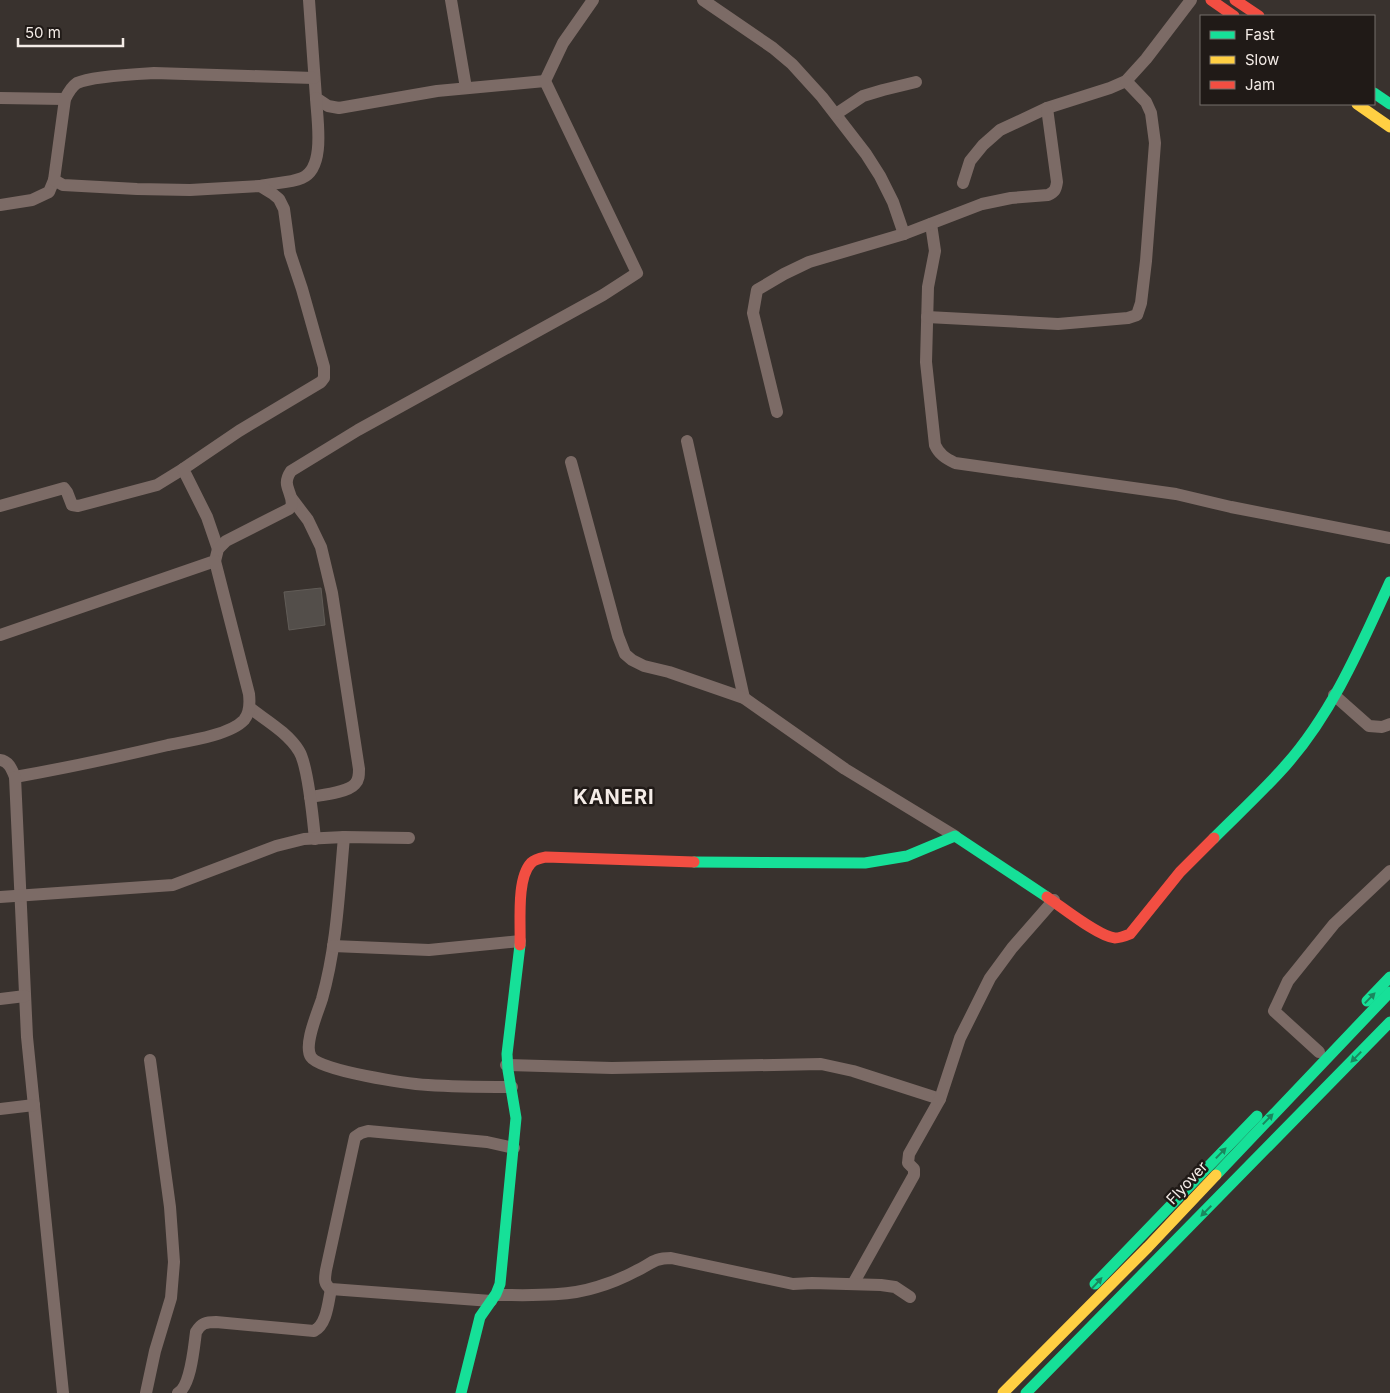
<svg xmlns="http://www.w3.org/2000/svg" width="1390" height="1393" font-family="Inter,sans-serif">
  <rect width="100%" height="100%" fill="#39322e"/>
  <path fill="#534e4a" stroke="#615c57" d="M321 588 325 625 289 630 284 592Z"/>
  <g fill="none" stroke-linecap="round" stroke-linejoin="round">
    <g stroke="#7c6b66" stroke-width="12">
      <path d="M309 0 316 98 328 106 339 108 437 91 545 81"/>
      <path d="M451 0 466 88"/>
      <path d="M703 0 773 48 792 64 822 97 866 154 880 176 893 202 904 234"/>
      <path d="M0 98 65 99"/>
      <path d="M836 114 863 96 883 90 916 82"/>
      <path d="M963 183 970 161 983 145 1000 130 1047 108 1110 88 1126 81 1146 59 1191 0"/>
      <path d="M260 186C273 183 290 183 302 178 326 168 317 119 316 98"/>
      <path d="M0 205 32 200 49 192 54 180"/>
      <path d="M931 224 935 251 928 287 926 362 935 445C939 454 945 458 955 463L1176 494 1231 507 1390 538"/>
      <path d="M927 317 1058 324 1128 318 1137 315 1141 303 1146 261 1155 143 1151 113 1146 102 1126 81"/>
      <path d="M777 412 753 313 757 290 784 274 809 262 904 234 982 204 1011 198 1048 195C1055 192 1056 189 1057 182L1047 108"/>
      <path d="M687 441 744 698"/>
      <path d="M571 462 618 636 625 654 632 660 644 666 669 672 744 698 845 769 955 836"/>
      <path d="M292 499 308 520 321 547 332 593 359 769C359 775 359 780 355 784 347 793 321 795 310 797"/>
      <path d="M0 506 64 488 67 492 72 505 78 506 157 485 183 469"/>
      <path d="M218 549 207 517 183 469 239 431 321 382 324 378V367L302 289 290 253 284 209 279 199 273 194 260 186 190 190 137 189 63 185 54 180 65 99C68 93 71 87 77 83 92 76 136 74 154 73L314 78"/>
      <path d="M0 635 215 561 218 549 226 541 289 509 292 505C292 490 281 486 291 471L358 430 603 295 637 273 545 81 563 43 593 0"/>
      <path d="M1334 695 1369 726 1382 727 1390 724"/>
      <path d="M250 708C267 721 288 733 299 751 308 765 313 819 315 839"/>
      <path d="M0 760C9 761 12 770 15 777 66 768 117 757 168 745 189 741 230 735 244 720 250 713 250 703 249 694L215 561"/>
      <path d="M15 777 27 1037 63 1393"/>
      <path d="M344 837C339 891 337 946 322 999 318 1012 303 1045 311 1057 320 1071 409 1084 428 1085 456 1087 484 1087 512 1087"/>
      <path d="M0 897 173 885 276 846 304 839 344 837 409 838"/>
      <path d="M333 946 429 950 520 941"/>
      <path d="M0 999 25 996"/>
      <path d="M1319 1052 1274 1011 1288 981 1334 924 1390 871"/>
      <path d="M506 1065 612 1068 821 1064 853 1071 940 1099"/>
      <path d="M0 1109 34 1105"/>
      <path d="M853 1284 914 1175V1169L908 1163 909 1154 940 1099 960 1038 990 978 1012 948 1054 900"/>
      <path d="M497 1295C530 1295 566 1297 597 1287 611 1283 623 1278 636 1271 651 1264 653 1258 671 1258L793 1284 812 1283 881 1285 895 1287 910 1297"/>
      <path d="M491 1301 331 1289C323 1284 325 1278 326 1270L355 1137 361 1133 368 1131 487 1142 514 1148"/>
      <path d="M146 1393 155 1351 171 1298 174 1262 170 1207 150 1060"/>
      <path d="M178 1393C191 1386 194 1346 196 1332 201 1323 206 1322 216 1322L314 1331C327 1324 328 1303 331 1289"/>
    </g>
    <g stroke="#16e098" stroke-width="11">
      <path d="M1374 93 1390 104"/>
      <path d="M1214 838C1238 814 1264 790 1286 765 1333 712 1361 645 1390 582"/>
      <path d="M694 862 865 863 907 856 955 836 1047 897"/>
      <path d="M1367 1001 1390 977"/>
      <path d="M1216 1175 1390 992"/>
      <path d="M1095 1284 1257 1116"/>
      <path d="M461 1393 480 1317 496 1294 500 1284 516 1118 508 1070 507 1054 520 945"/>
      <path d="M1026 1393 1390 1022"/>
    </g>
    <g stroke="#ffcf43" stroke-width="11">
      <path d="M1357 104 1390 127"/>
      <path d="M1003 1393 1148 1247 1216 1175"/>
    </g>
    <g stroke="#f24e42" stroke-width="11">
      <path d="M1211 0 1234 16"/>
      <path d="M1235 0 1259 16"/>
      <path d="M1047 897C1062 907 1099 937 1115 938 1120 938 1125 936 1130 934L1180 872 1214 838"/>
      <path d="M520 945C521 924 516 879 531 863 535 859 541 858 546 857L694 862"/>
    </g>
  </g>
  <defs><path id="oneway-solid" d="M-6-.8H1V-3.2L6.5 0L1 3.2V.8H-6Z" transform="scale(1.25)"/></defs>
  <g fill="#1a875e">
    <use href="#oneway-solid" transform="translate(1370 998) rotate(-46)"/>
    <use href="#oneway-solid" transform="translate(1356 1057) rotate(134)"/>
    <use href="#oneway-solid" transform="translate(1268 1119) rotate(-46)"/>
    <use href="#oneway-solid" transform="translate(1221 1153) rotate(-46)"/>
    <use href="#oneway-solid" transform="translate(1206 1211) rotate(135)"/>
    <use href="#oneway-solid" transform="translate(1097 1283) rotate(-47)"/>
  </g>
  <g text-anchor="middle" stroke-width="5" stroke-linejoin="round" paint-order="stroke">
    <g font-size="15" fill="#f4ece7" stroke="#201a17">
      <text transform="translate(1187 1183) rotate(-47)" y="5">Flyover</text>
    </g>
    <g font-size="20" font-weight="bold" letter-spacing="1" fill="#f4ece7" stroke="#201a17">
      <text x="614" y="804">KANERI</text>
    </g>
  </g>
  <rect x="1200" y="15" width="175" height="90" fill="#201a17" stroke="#756e6a"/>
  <rect x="1210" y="31" width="25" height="8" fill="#16e098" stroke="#756e6a"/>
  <text x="1245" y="40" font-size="15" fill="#f4ece7">Fast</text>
  <rect x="1210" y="56" width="25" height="8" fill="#ffcf43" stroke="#756e6a"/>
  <text x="1245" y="65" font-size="15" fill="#f4ece7">Slow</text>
  <rect x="1210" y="81" width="25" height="8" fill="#f24e42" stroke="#756e6a"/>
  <text x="1245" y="90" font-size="15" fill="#f4ece7">Jam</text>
  <path d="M18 38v8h105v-8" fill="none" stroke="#f4ece7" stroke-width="2.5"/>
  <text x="25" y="38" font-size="15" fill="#f4ece7" stroke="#201a17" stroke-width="4" paint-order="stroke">50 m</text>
</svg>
